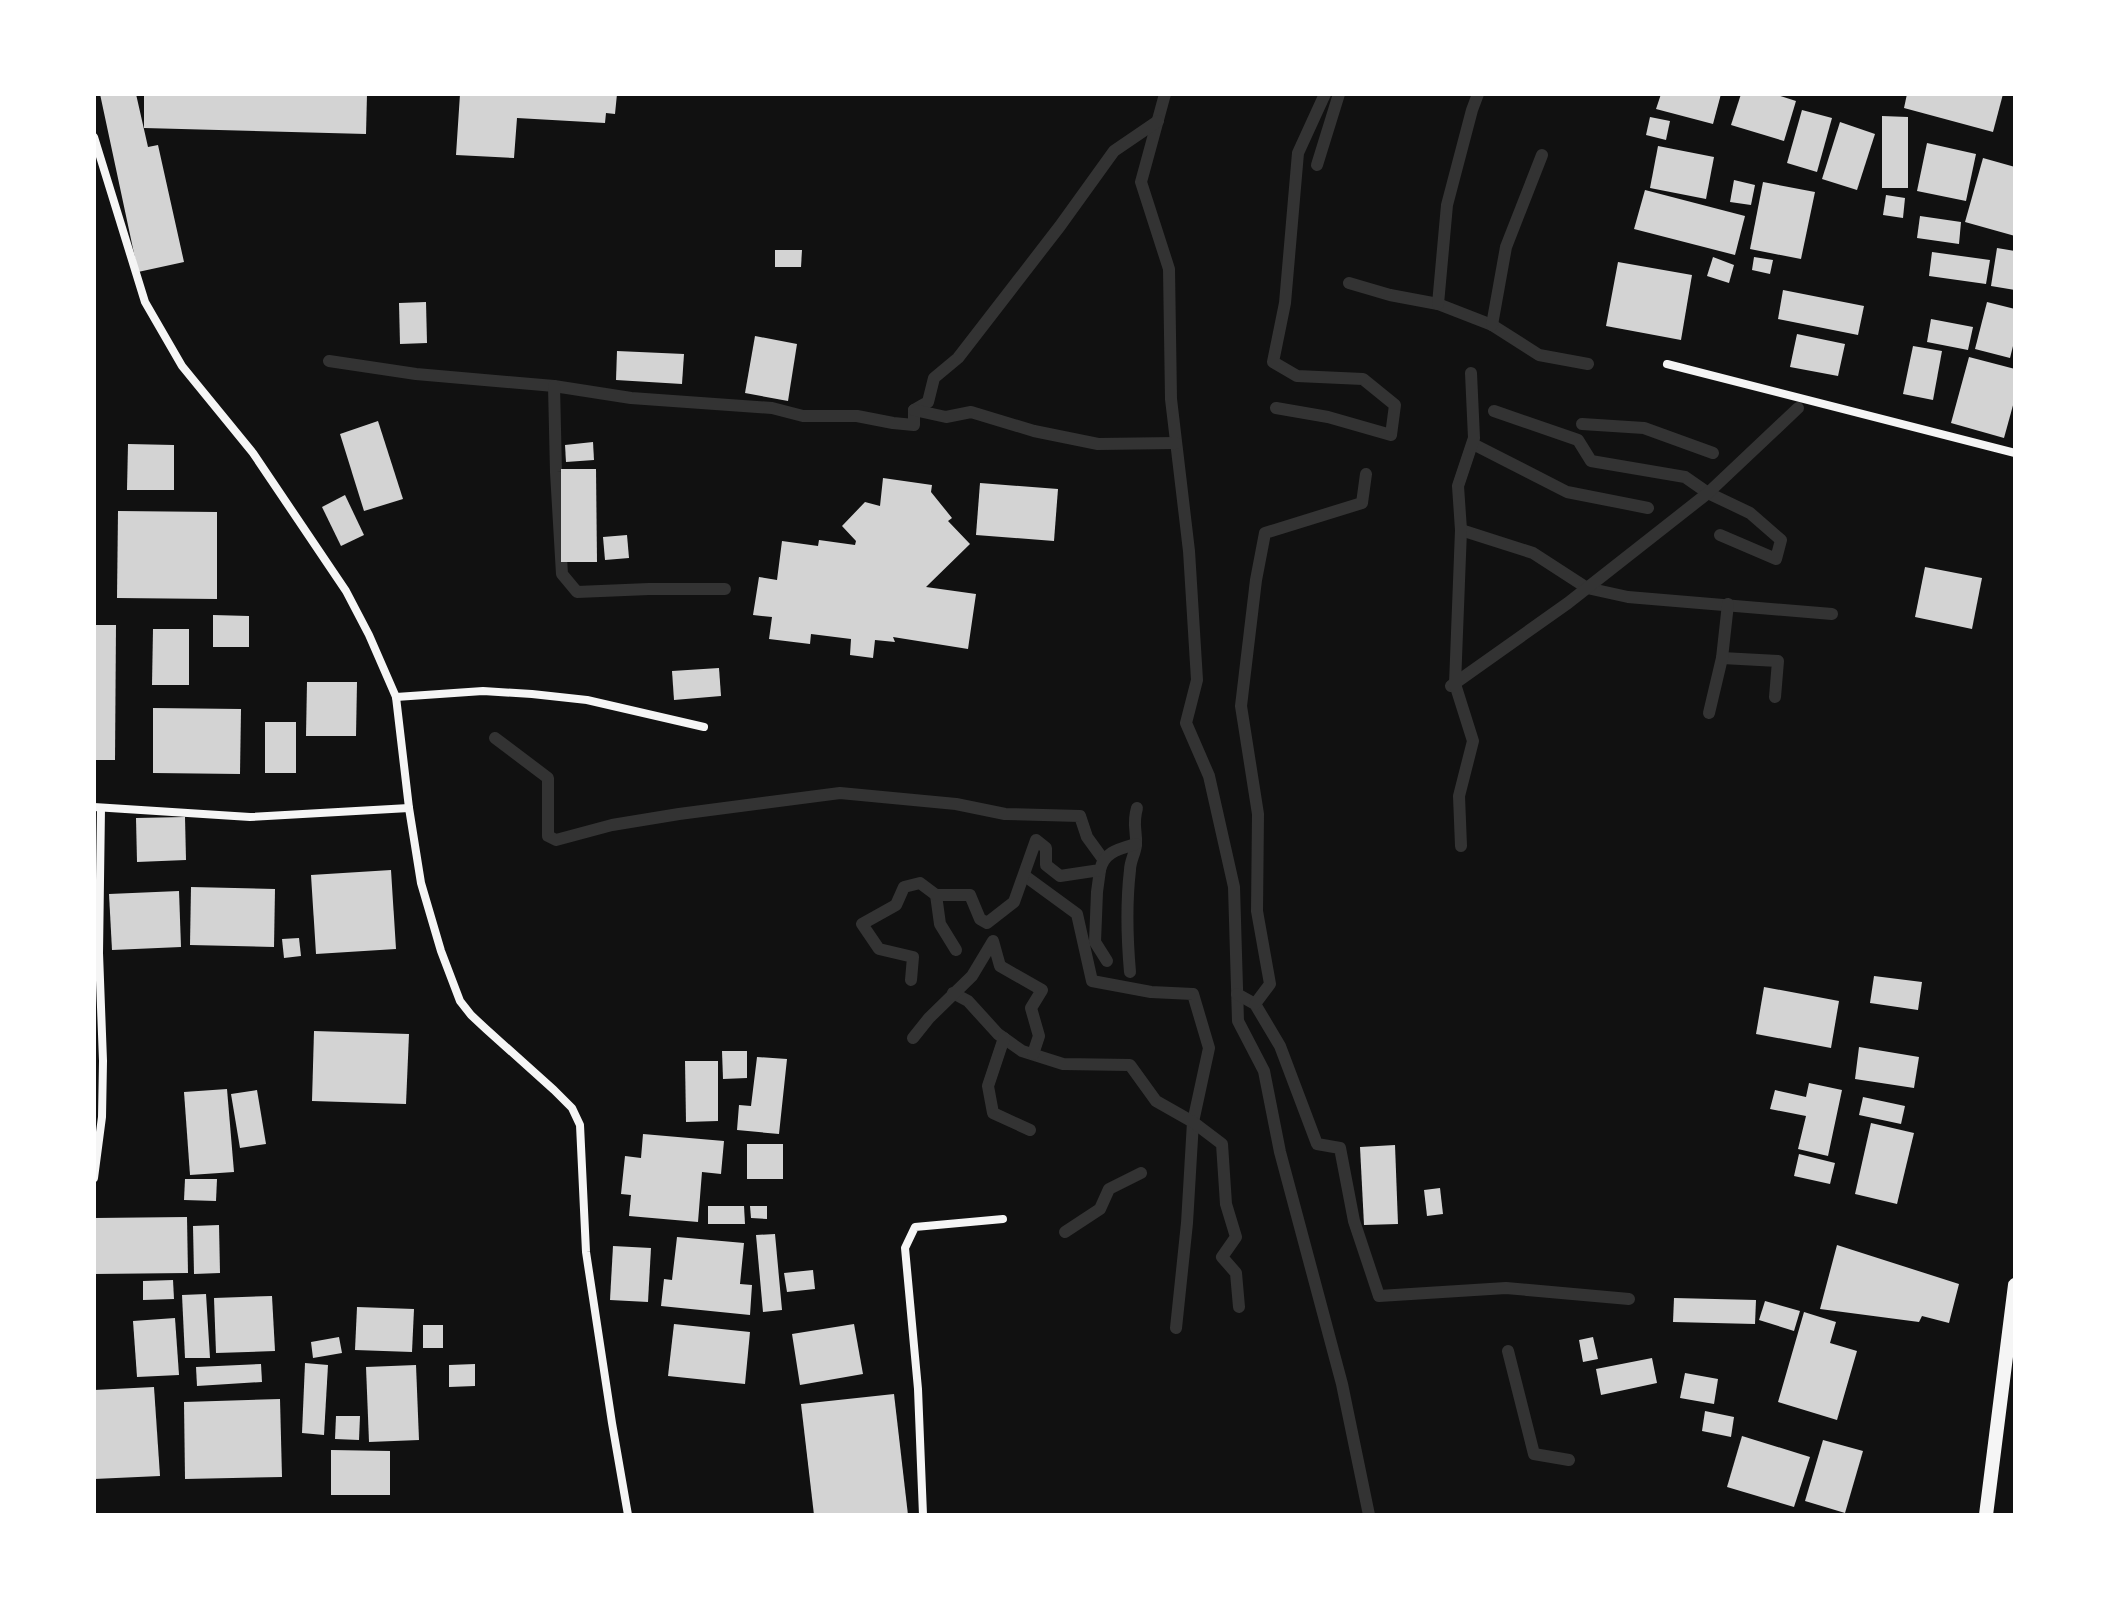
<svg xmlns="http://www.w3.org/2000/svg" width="2109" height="1609" font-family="'DM Sans',sans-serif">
  <rect width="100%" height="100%" fill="#111"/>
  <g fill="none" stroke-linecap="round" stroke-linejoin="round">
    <g stroke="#333" stroke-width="12">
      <path d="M1165 94 1141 182 1169 269 1171 399 1189 551 1197 680 1186 723 1209 776 1234 887 1238 1021 1264 1071 1280 1152 1342 1384 1369 1515"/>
      <path d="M1317 165 1339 94"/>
      <path d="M1349 283 1390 295 1438 304 1492 325 1539 355 1588 364"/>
      <path d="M1438 304 1447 205 1472 110 1478 94"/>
      <path d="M1492 325 1506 247 1542 155"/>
      <path d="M329 361 416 374 554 386 631 398 772 408 803 416H857L893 423 914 425V410L928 402 934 378 958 358 1060 226 1114 151 1158 121"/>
      <path d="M554 386 556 472 562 574 577 592 649 589H725"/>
      <path d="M1276 408 1328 417 1391 435 1395 405 1363 379 1297 376 1273 362 1285 303 1298 153 1325 94"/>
      <path d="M914 410 946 417 971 412 1034 431 1098 444 1176 443"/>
      <path d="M1494 411 1578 440 1591 461 1685 477 1708 493 1750 513 1781 540 1776 559 1720 535"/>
      <path d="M1582 424 1644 428 1713 453"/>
      <path d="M1473 444 1567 492 1648 508"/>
      <path d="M1461 530 1533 553 1587 588 1628 597 1832 614"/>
      <path d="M1722 658 1778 661 1775 697"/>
      <path d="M1451 686 1568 603 1708 493 1798 408"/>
      <path d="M1709 713 1722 658 1728 604"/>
      <path d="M495 738 548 778V836L556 840 612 825 679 814 840 793 956 804 1005 814 1080 816 1087 837 1103 859"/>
      <path d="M1461 846 1459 796 1473 741 1455 684 1461 530 1458 486 1474 438 1471 373"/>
      <path d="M1100 870 1097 892 1095 942 1107 961"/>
      <path d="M1025 876 1077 914 1092 981 1151 992 1193 994 1209 1048 1193 1122 1187 1223 1176 1328"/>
      <path d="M936 895 940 924 956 950"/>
      <path d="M1130 972C1127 938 1126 904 1130 870 1130 861 1135 854 1136 845 1137 830 1132 825 1137 808"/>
      <path d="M911 980 913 957 879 949 862 924 896 905 904 887 920 883 936 895H970L980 919 987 923 1014 902 1036 840 1046 848V865L1060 876 1100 870C1104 852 1119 849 1136 844"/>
      <path d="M953 993 968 1001 998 1034 1022 1051 1063 1064 1130 1065 1156 1101 1193 1122 1222 1144 1226 1204 1236 1237 1222 1257 1236 1273 1239 1307"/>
      <path d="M1237 994 1255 1004 1280 1046 1317 1144 1340 1148 1354 1221 1379 1296 1506 1288 1629 1299"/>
      <path d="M1255 1004 1270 984 1257 911 1258 814 1241 706 1256 580 1265 533 1362 503 1366 474"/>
      <path d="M913 1038 929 1018 972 976 993 941 1000 966 1042 990 1031 1008 1039 1036 1033 1054"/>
      <path d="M1004 1038 988 1086 993 1113 1030 1130"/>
      <path d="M1065 1232 1100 1209 1109 1189 1141 1173"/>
      <path d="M1508 1351 1534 1454 1569 1460"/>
    </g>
  </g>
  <g fill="#d3d3d3">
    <path d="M100 94H136L148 147 158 145 184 262 138 272Z"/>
    <path d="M144 94H367L366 134 144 128Z"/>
    <path d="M460 94H617L615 114 606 113 605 123 517 118 514 158 456 155Z"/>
    <path d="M1661 94H1721L1713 124 1656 109Z"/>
    <path d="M1741 94H1774L1796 101 1784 141 1731 125Z"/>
    <path d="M1907 94H2003L1993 132 1904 108Z"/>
    <path d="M1802 110 1832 118 1817 172 1787 163Z"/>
    <path d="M1882 116 1908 117V188H1882Z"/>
    <path d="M1650 117 1670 121 1666 140 1646 135Z"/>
    <path d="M1840 122 1875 134 1857 190 1822 179Z"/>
    <path d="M1927 143 1976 154 1966 201 1917 191Z"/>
    <path d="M1658 146 1714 157 1706 199 1650 188Z"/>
    <path d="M1983 158 2015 167V236L1965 222Z"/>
    <path d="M1734 180 1755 185 1751 205 1730 202Z"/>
    <path d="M1763 182 1815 192 1801 259 1750 249Z"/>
    <path d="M1645 190 1745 216 1735 255 1634 229Z"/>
    <path d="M1886 195 1905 198 1903 218 1883 215Z"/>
    <path d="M1920 216 1961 222 1959 244 1917 238Z"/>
    <path d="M1997 248 2015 251V290L1991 286Z"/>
    <path d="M775 250H802L801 267H775Z"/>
    <path d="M1932 252 1990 260 1986 284 1929 276Z"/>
    <path d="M1713 257 1734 265 1729 283 1707 276Z"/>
    <path d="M1754 257 1773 260 1770 274 1752 270Z"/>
    <path d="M1618 262 1692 275 1681 340 1606 326Z"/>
    <path d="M1783 290 1864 306 1858 335 1778 319Z"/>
    <path d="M426 302 427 343 400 344 399 303Z"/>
    <path d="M1987 302 2015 309V338L2010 358 1975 349Z"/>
    <path d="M1931 319 1973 327 1968 350 1927 342Z"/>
    <path d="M1797 334 1845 344 1838 376 1790 367Z"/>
    <path d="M755 336 797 344 788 401 745 393Z"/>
    <path d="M1913 346 1942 351 1933 400 1903 394Z"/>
    <path d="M617 351 684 354 682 384 616 380Z"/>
    <path d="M1969 357 2015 369V398L2004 438 1951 423Z"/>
    <path d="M378 421 403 499 364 511 340 434Z"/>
    <path d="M593 442 594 460 566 462 565 445Z"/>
    <path d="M128 444 174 445V490H127Z"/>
    <path d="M561 469H596L597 562H561Z"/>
    <path d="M883 478 932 485 931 492 952 518 948 521 970 544 926 587 976 594 968 649 893 637 895 642 875 640 873 658 850 655 851 639 811 634 810 644 769 639 772 617 753 615 759 577 777 580 782 541 818 546 819 540 855 545 856 541 842 526 865 502 880 506Z"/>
    <path d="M980 483 1058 489 1054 541 976 535Z"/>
    <path d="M345 495 364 535 341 546 322 507Z"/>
    <path d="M118 511 217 512V599L117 598Z"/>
    <path d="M627 535 629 558 605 560 603 537Z"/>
    <path d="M1925 567 1982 578 1972 629 1915 617Z"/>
    <path d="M213 615 249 616V647H213Z"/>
    <path d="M94 625H116L115 760H94Z"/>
    <path d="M153 629H189V685H152Z"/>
    <path d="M719 668 721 696 674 700 672 671Z"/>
    <path d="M307 682H357L356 736H306Z"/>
    <path d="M153 708 241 709 240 774 153 773Z"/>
    <rect x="265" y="722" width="31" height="51"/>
    <path d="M185 817 186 860 137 862 136 818Z"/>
    <path d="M391 870 396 949 316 954 311 875Z"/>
    <path d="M191 887 275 889 274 947 190 945Z"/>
    <path d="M179 891 181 947 112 950 109 894Z"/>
    <path d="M299 938 301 956 284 958 282 939Z"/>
    <path d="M1874 976 1922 982 1918 1010 1870 1003Z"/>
    <path d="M1764 987 1839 1001 1831 1048 1756 1034Z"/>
    <path d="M314 1031 409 1034 406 1104 312 1101Z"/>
    <path d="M1859 1047 1919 1057 1914 1088 1855 1079Z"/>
    <path d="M722 1051H747V1078L723 1079Z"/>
    <path d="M757 1057 787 1059 779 1134 737 1130 739 1105 751 1106Z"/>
    <path d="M685 1061H718V1121L686 1122Z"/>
    <path d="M1809 1083 1842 1090 1828 1156 1798 1149 1806 1116 1770 1109 1775 1090 1806 1097Z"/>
    <path d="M227 1089 234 1172 190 1175 184 1092Z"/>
    <path d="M257 1090 266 1144 240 1148 231 1094Z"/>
    <path d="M1863 1097 1905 1106 1901 1124 1859 1115Z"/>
    <path d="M1871 1123 1914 1133 1897 1204 1855 1194Z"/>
    <path d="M643 1134 724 1141 721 1174 702 1172 698 1222 629 1216 631 1195 621 1194 625 1156 641 1158Z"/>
    <rect x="747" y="1144" width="36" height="35"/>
    <path d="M1395 1145 1398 1224 1364 1225 1360 1147Z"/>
    <path d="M1799 1154 1835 1163 1830 1184 1794 1176Z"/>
    <path d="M185 1179H217L216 1201 184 1200Z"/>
    <path d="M1440 1188 1443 1214 1427 1216 1424 1190Z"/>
    <path d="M708 1206H744L745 1224H708Z"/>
    <path d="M750 1206H767V1219L751 1218Z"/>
    <path d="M187 1217 188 1273 94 1274V1218Z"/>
    <path d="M219 1225 220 1273 194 1274 193 1226Z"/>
    <path d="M775 1234 782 1310 763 1312 756 1235Z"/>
    <path d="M677 1237 744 1243 740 1284 752 1285 750 1315 661 1306 664 1279 672 1280Z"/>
    <path d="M1837 1245 1959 1284 1949 1323 1922 1316 1919 1322 1820 1309Z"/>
    <path d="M613 1246 651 1248 648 1302 610 1300Z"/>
    <path d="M813 1270 815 1289 787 1292 784 1273Z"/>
    <path d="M173 1280 174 1299 143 1300V1281Z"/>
    <path d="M206 1294 210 1358H185L182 1295Z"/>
    <path d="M272 1296 275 1351 216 1353 214 1298Z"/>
    <path d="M1674 1298 1756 1300 1755 1324 1673 1322Z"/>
    <path d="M1765 1301 1800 1311 1794 1331 1759 1320Z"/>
    <path d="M357 1307 414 1309 412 1352 355 1350Z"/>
    <path d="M1804 1312 1836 1322 1830 1343 1857 1351 1837 1420 1778 1402Z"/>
    <path d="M175 1318 179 1375 137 1377 133 1321Z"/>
    <path d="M674 1324 750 1332 745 1384 668 1376Z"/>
    <path d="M854 1324 863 1374 800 1385 792 1334Z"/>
    <rect x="423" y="1325" width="20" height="23"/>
    <path d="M339 1337 342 1353 313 1358 311 1342Z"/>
    <path d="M1593 1337 1598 1359 1583 1362 1579 1340Z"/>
    <path d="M1652 1358 1657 1383 1601 1395 1596 1369Z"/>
    <path d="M305 1363 328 1365 324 1435 302 1433Z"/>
    <path d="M261 1364 262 1382 197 1386 196 1367Z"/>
    <path d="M475 1364V1386L449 1387V1365Z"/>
    <path d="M416 1365 419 1440 369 1442 366 1367Z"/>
    <path d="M1685 1373 1718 1379 1714 1404 1680 1398Z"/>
    <path d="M154 1387 160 1476 94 1479V1390Z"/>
    <path d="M894 1394 908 1515H814L801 1404Z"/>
    <path d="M280 1399 282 1477 185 1479 184 1402Z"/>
    <path d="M1705 1411 1734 1417 1731 1437 1702 1431Z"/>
    <path d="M336 1416H360L359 1440 335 1439Z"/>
    <path d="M1742 1436 1810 1457 1794 1507 1727 1487Z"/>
    <path d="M1823 1440 1863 1451 1845 1513 1805 1501Z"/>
    <path d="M331 1450 390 1451V1495H331Z"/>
  </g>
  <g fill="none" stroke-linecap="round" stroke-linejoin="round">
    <g stroke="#f5f5f5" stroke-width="8">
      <path d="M94 137 145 302 182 366 253 453 346 591 369 635 396 697 409 808 421 883 441 951 460 1001 471 1015 486 1029 554 1090 572 1108 580 1125 586 1252 612 1423 628 1515"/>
      <path d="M1667 364 2015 453"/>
      <path d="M396 697 483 691 532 694 587 700 704 727"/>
      <path d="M94 807 250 817 409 808"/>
      <path d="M94 1178 102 1117 103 1061 99 953 101 808"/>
      <path d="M923 1515 918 1389 905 1248 915 1227 1003 1219"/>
    </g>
    <path stroke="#f5f5f5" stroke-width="14" d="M1986 1515 2015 1285"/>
  </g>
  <rect width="2109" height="1609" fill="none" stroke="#ffffff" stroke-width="192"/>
</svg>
